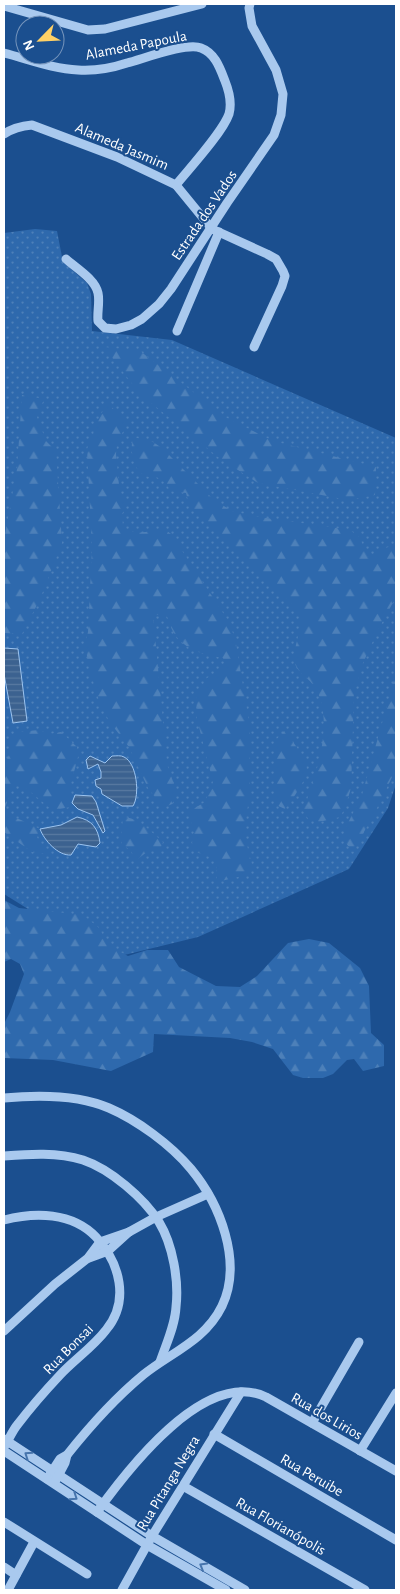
<svg xmlns="http://www.w3.org/2000/svg" width="400" height="1594" font-family="'Alegreya Sans',sans-serif">
  <defs>
    <pattern id="green-dots" width="8" height="8" patternUnits="userSpaceOnUse" patternTransform="scale(1.25)"><rect width="8" height="8" fill="#2e69ad"/><path d="M2 2h.1M6 6h.1" fill="none" stroke="#4d80b9" stroke-width="1.8" stroke-linecap="round"/></pattern>
    <pattern id="forest-firs" width="22" height="20" patternUnits="userSpaceOnUse" patternTransform="scale(1.25)"><rect width="22" height="20" fill="#2e69ad"/><path d="M5 1l3.5 6h-7zM16 11l3.5 6h-7z" fill="#4d80b9"/></pattern>
    <pattern id="water-rules" width="6" height="5" patternUnits="userSpaceOnUse" patternTransform="scale(1.25)"><rect width="6" height="5" fill="#3c6290"/><path d="M0 2.5h6" fill="none" stroke="#597aa1"/></pattern>
  </defs>
  <rect width="100%" height="100%" fill="#1b4f8f"/>
  <path fill="url(#green-dots)" d="M35 229 57 231 63 262 87 283 91 294 92 331 172 340 396 438V784L388 808 349 869 198 937 108 959 4 894V233Z"/>
  <g fill="url(#forest-firs)">
    <path d="M104 347 140 351 227 418 273 441 376 467 375 495 348 500 258 483 218 457 140 394Z"/>
    <path d="M22 395 44 399 37 417 46 441 56 451 62 543 40 599 22 634 4 633V540L17 469Z"/>
    <path d="M108 403 127 424 117 443 116 454 120 495 127 505 122 514 123 527C137 536 147 532 163 528L171 534 227 619 235 638 250 728V791L244 833 252 865 246 875 217 882 216 859 196 852 192 843 194 832 188 812 205 802 213 782 197 719 196 695 207 678 225 667 223 658C206 655 187 651 176 636 171 630 169 621 166 614L153 615 167 764 177 793 172 804 163 808 148 788 129 747 109 721 99 700 89 668 85 644 88 632 92 547 87 449 101 414Z"/>
    <path d="M133 437 153 442 162 448 214 500 232 511 253 516 350 530 359 537 369 557 388 547 396 548V597L378 630 363 663 354 695 351 788 345 808 340 817 319 822 309 820 303 811C315 777 335 724 316 689 311 678 295 673 294 659 294 646 302 629 300 617 299 614 297 610 295 607L189 504 186 493 171 491C166 484 163 478 154 477 152 477 147 477 146 476 132 470 130 450 133 437Z"/>
    <path d="M396 673V769L377 808 353 852 345 842 346 827 362 795Z"/>
    <path d="M39 730 50 734 61 732 77 747 78 757 70 787V807L60 809 50 808 16 780 4 810V767L11 750V739L18 732Z"/>
    <path d="M285 730C290 739 303 754 306 763 310 779 293 797 285 809L274 804 275 741Z"/>
    <path d="M4 812 40 829 37 837 46 854 32 852 4 832Z"/>
    <path d="M123 817C138 817 151 832 163 842L160 850C149 849 144 854 136 861L131 851 122 844 121 839Z"/>
    <path d="M4 900 19 908 83 915 99 928 109 946 128 956 147 950H168L179 967 216 986 240 987 257 976 288 943 309 939 329 943 360 968 369 986 371 1033 384 1045V1066L363 1071 354 1059 347 1060 333 1074 323 1078H303L293 1075 273 1049 252 1042 230 1038 154 1034 153 1052 111 1071 53 1060 4 1058V1024L10 1012 24 974 20 964 11 959 4 962Z"/>
  </g>
  <g fill="url(#water-rules)" stroke="#9cc4f0">
    <path d="M4 648 18 649 27 721 13 723 4 674Z"/>
    <path d="M90 756 105 763 112 756C116 756 121 755 124 757 137 763 140 795 133 806H122L102 794 101 789 96 786 95 780 101 778V772L98 764 88 769 86 760Z"/>
    <path d="M75 795 92 796 96 802 105 831 103 833 93 815 78 809 72 803Z"/>
    <path d="M77 817C92 820 98 828 100 843L96 847 78 844 71 855C58 856 44 840 40 829L61 825Z"/>
  </g>
  <g fill="none" stroke-linecap="round" stroke-linejoin="round">
    <g stroke="#a9c9ee" stroke-width="9">
      <path d="M4 6 88 30 105 29 202 4"/>
      <path d="M4 53C28 59 53 69 78 70 94 71 112 68 127 63 143 59 187 42 201 48 215 53 220 68 225 81 229 91 232 103 229 114 223 132 189 169 176 185"/>
      <path d="M4 134C13 128 21 126 32 125L117 157 176 185 212 229 267 254 276 259 283 271 285 276 282 286 254 347"/>
      <path d="M66 259C76 268 95 279 98 293 100 302 97 312 98 321L105 328 116 329 131 325 142 319 159 304 171 289 227 203 274 135 281 115 283 94 276 70 252 26 249 8 250 4"/>
      <path d="M177 331 219 232"/>
      <path d="M4 1098C36 1095 79 1095 109 1108 137 1120 171 1145 191 1169 220 1204 243 1262 222 1306 205 1341 170 1353 143 1375 114 1399 90 1426 67 1455L60 1459 47 1479"/>
      <path d="M4 1156C30 1154 57 1152 83 1160 110 1169 144 1198 159 1222 173 1245 179 1281 176 1307 175 1326 166 1344 160 1362"/>
      <path d="M4 1220C35 1212 72 1212 96 1237 120 1263 130 1301 106 1330 93 1347 74 1360 60 1375 45 1391 31 1407 18 1424 12 1431 9 1440 4 1447"/>
      <path d="M89 1258 108 1251 129 1232 156 1217 208 1194"/>
      <path d="M4 1331 55 1284 88 1258 100 1242 129 1232"/>
      <path d="M312 1423 359 1342"/>
      <path d="M214 1434 396 1540"/>
      <path d="M4 1439 152 1536 245 1590"/>
      <path d="M4 1451 147 1545 226 1590"/>
      <path d="M360 1451 396 1393"/>
      <path d="M56 1480 65 1463 67 1455"/>
      <path d="M183 1486 365 1590"/>
      <path d="M97 1512C128 1469 205 1368 266 1397L396 1471"/>
      <path d="M4 1522 87 1574"/>
      <path d="M4 1567 16 1575"/>
      <path d="M8 1590 34 1542"/>
      <path d="M122 1590 152 1536 241 1392"/>
    </g>
  </g>
  <defs><path id="oneway-chevron" d="M-2-3.5L2.5 0L-2 3.5" fill="none" stroke-width="1.6" stroke-linecap="round" stroke-linejoin="round" transform="scale(1.25)"/></defs>
  <g stroke="#4674ac">
    <use href="#oneway-chevron" transform="translate(28 1455) rotate(-146)"/>
    <use href="#oneway-chevron" transform="translate(74 1497) rotate(34)"/>
    <use href="#oneway-chevron" transform="translate(203 1566) rotate(-150)"/>
  </g>
  <g text-anchor="middle" stroke-width="4" stroke-linejoin="round" paint-order="stroke">
    <g font-size="15" fill="#fff" stroke="#1b4f8f">
      <text transform="translate(136 45) rotate(-11)" y="5">Alameda Papoula</text>
      <text transform="translate(122 146) rotate(23)" y="5">Alameda Jasmim</text>
      <text transform="translate(204 215) rotate(-56)" y="5">Estrada dos Vados</text>
      <text transform="translate(68 1349) rotate(-45)" y="5">Rua Bonsai</text>
      <text transform="translate(327 1416) rotate(30)" y="5">Rua dos Lirios</text>
      <text transform="translate(312 1475) rotate(30)" y="5">Rua Peruibe</text>
      <text transform="translate(168 1483) rotate(-59)" y="5">Rua Pitanga Negra</text>
      <text transform="translate(281 1526) rotate(30)" y="5">Rua Florianópolis</text>
    </g>
  </g>
  <rect width="400" height="1594" fill="none" stroke="#ffffff" stroke-width="10"/>
  <g transform="translate(40 40) rotate(246)"><circle r="24" fill="#1b4f8f" stroke="#7695bc"/>
  <path d="M0-4L9 19L0 12L-9 19Z" fill="#ffd166"/>
  <text y="-8" font-size="14" font-weight="bold" text-anchor="middle" fill="#ffffff">N</text>
  </g>
</svg>
